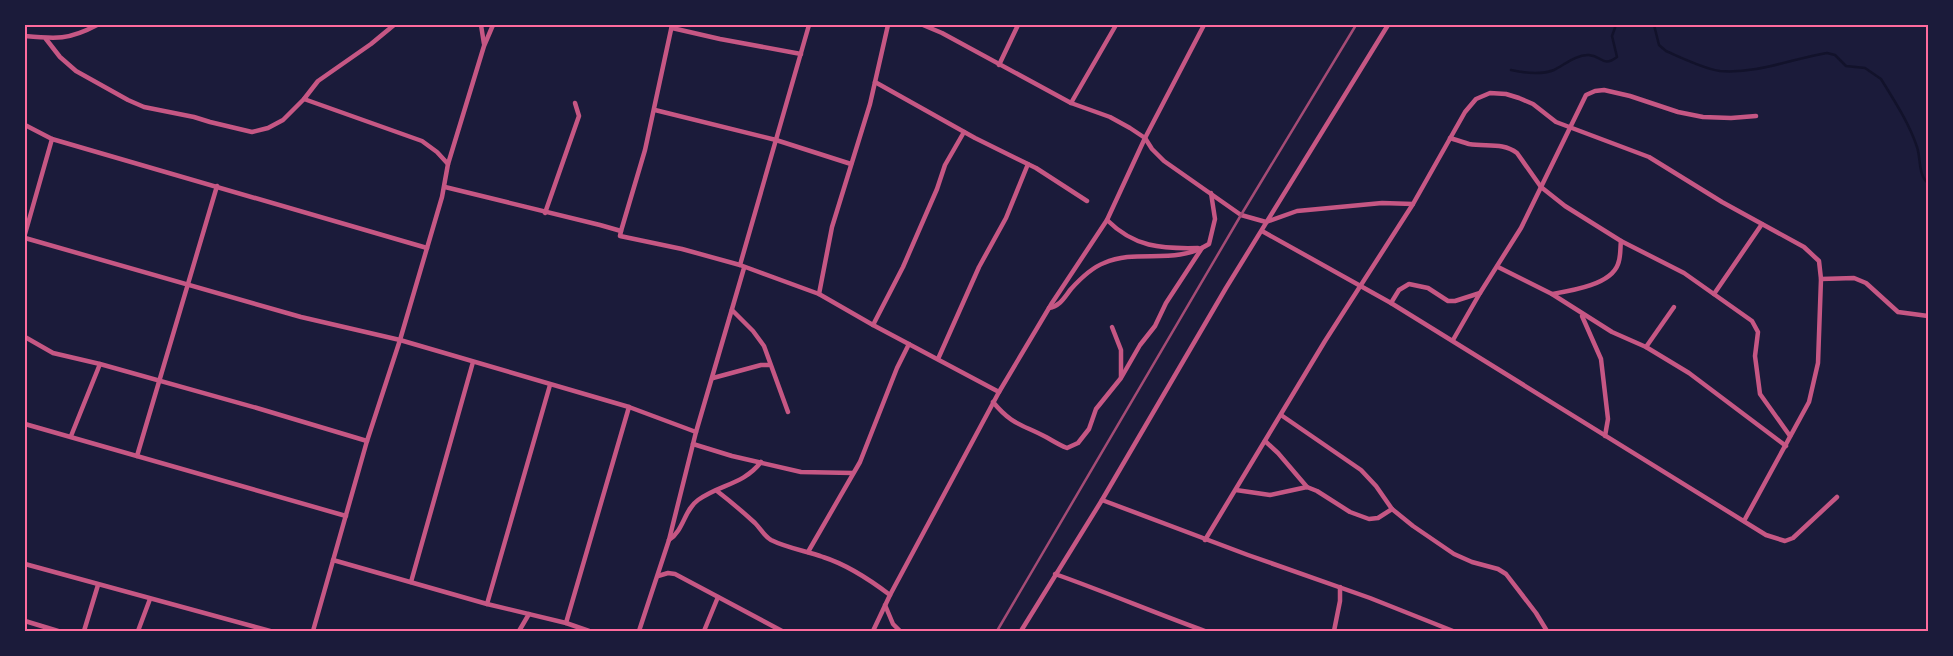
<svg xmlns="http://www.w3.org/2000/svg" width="1953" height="656" font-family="Arial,sans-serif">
  <rect width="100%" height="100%" fill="#1b1b3a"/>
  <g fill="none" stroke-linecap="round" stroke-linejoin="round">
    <g stroke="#12122b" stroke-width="2.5">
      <path d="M1654 25 1659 45 1666 51C1682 58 1704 69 1720 71 1757 74 1791 59 1827 53L1835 55 1846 66 1865 68 1881 79C1894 100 1909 123 1917 147 1921 159 1918 175 1928 183"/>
      <path d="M1511 70C1524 73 1541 75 1554 70 1564 65 1577 54 1589 55 1603 56 1602 68 1617 57L1612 36 1616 25"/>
    </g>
    <g stroke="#c65784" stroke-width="4.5">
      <path d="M481 25 484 44"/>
      <path d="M923 25 942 33 1071 103 1110 117 1130 128 1145 138 1152 149 1164 161 1241 215 1266 222 1297 211 1382 203 1413 204"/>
      <path d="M672 28 720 39 801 54"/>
      <path d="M25 36C56 39 69 40 97 25"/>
      <path d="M46 39 60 57 76 71 128 100 144 107 194 117 210 122 252 132 268 128 283 120 304 99 318 81 371 44 394 25"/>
      <path d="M999 65 1018 25"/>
      <path d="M875 82 975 138 1036 168 1087 201"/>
      <path d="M304 99 422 141 437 152 448 164"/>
      <path d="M1071 103 1116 25"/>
      <path d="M655 110 776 140 851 164"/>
      <path d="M25 125 52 139 427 248"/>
      <path d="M1450 138C1456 140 1463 142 1469 144 1486 147 1503 142 1517 153L1541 187 1565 206 1621 241 1684 273 1752 321 1758 332 1755 356 1760 394 1790 436"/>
      <path d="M445 187 600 225 621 231 620 236 682 249 740 265 819 294 873 325 999 392"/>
      <path d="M545 213 579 116 575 103"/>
      <path d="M1107 220C1134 247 1161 249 1198 248"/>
      <path d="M621 231 645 150 672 25"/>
      <path d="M1262 231 1391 303 1766 535 1785 541 1793 538 1837 497"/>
      <path d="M25 234 52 139"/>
      <path d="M25 238 301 317 400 340 629 407 696 432"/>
      <path d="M740 265 809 25"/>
      <path d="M1498 267 1552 294 1612 332 1646 347 1689 373 1786 446"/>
      <path d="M1821 279 1854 278 1866 283 1898 312 1928 316"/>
      <path d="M819 294 832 227 870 104 888 25"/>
      <path d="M1552 294C1570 291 1611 285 1618 264 1621 257 1620 248 1621 241"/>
      <path d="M1714 294 1762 224"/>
      <path d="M1391 303 1399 290 1409 284 1428 288 1448 301H1455L1480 293"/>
      <path d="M1049 308C1060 306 1064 298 1071 289 1080 279 1091 268 1104 263 1138 248 1174 266 1209 244L1215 219 1211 193"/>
      <path d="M732 310 753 331 764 346 788 412"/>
      <path d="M1582 316 1601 359 1608 419 1605 436"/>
      <path d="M873 325 903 267 937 189 945 165 964 132"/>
      <path d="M1112 327 1121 350V377"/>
      <path d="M25 337 53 353 100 364 257 408 367 441"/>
      <path d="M1453 340 1480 293 1521 228 1586 95 1595 91 1604 90 1630 96 1678 112 1703 117 1731 118 1756 116"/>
      <path d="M1646 347 1674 307"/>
      <path d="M938 359 979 267 1006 218 1028 164"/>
      <path d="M713 378 761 365H769"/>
      <path d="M993 402C1012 425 1021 424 1046 437 1053 441 1059 445 1067 448L1078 443 1089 429 1096 409 1121 378 1140 345 1155 326 1166 303 1202 248"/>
      <path d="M1281 415 1361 470 1376 486 1392 509 1413 526 1454 554 1472 562 1498 569 1506 574 1536 613 1547 631"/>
      <path d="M25 424 346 516"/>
      <path d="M71 436 100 364"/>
      <path d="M1265 441 1278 453 1307 487"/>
      <path d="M693 444 732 456 801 472 853 473"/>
      <path d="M137 456 217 186"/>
      <path d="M1236 490 1270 495 1307 487 1317 491 1350 512 1369 519 1378 518 1392 509"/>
      <path d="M717 491C730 501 743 512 755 523 761 529 764 536 771 540 787 548 806 551 823 557 848 565 869 579 890 595"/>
      <path d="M1102 500 1248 555 1370 598 1453 631"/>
      <path d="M669 540C684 530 684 510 698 500 720 484 743 485 761 462"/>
      <path d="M1205 540 1325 341 1413 204 1465 112 1476 99 1490 93 1506 94 1519 98 1533 104 1556 122 1649 157 1722 202 1804 247 1819 261 1821 279 1818 363 1809 402 1744 521"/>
      <path d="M808 552 860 462 897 368 909 344"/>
      <path d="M333 560 487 604 566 623 589 631"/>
      <path d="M25 564 270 631"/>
      <path d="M1055 574C1106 592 1155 613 1205 631"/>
      <path d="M658 576 668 573 675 574 782 631"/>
      <path d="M411 582 473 362"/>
      <path d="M487 604 550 385"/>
      <path d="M885 605 893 624 900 631"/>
      <path d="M25 621 58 631"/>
      <path d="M566 623 629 407"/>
      <path d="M84 631 98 585"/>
      <path d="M138 631 150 599"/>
      <path d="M313 631 367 441 400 340 442 197 448 164 484 46 493 25"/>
      <path d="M519 631 529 614"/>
      <path d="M639 631 669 540 696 432 744 268"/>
      <path d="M704 631 718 597"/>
      <path d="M873 631 890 595 999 392 1052 303 1107 220 1145 138 1204 25"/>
      <path d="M1021 631 1102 500 1226 288 1388 25"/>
      <path d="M1334 631 1340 601V587"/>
    </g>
    <path stroke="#a44b75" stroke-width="2.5" d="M997 631 1241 215 1356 25"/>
  </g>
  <rect width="1953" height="656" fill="none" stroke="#1b1b3a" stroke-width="52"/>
  <rect x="26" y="26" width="1901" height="604" fill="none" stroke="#ff6b9d" stroke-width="2"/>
</svg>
